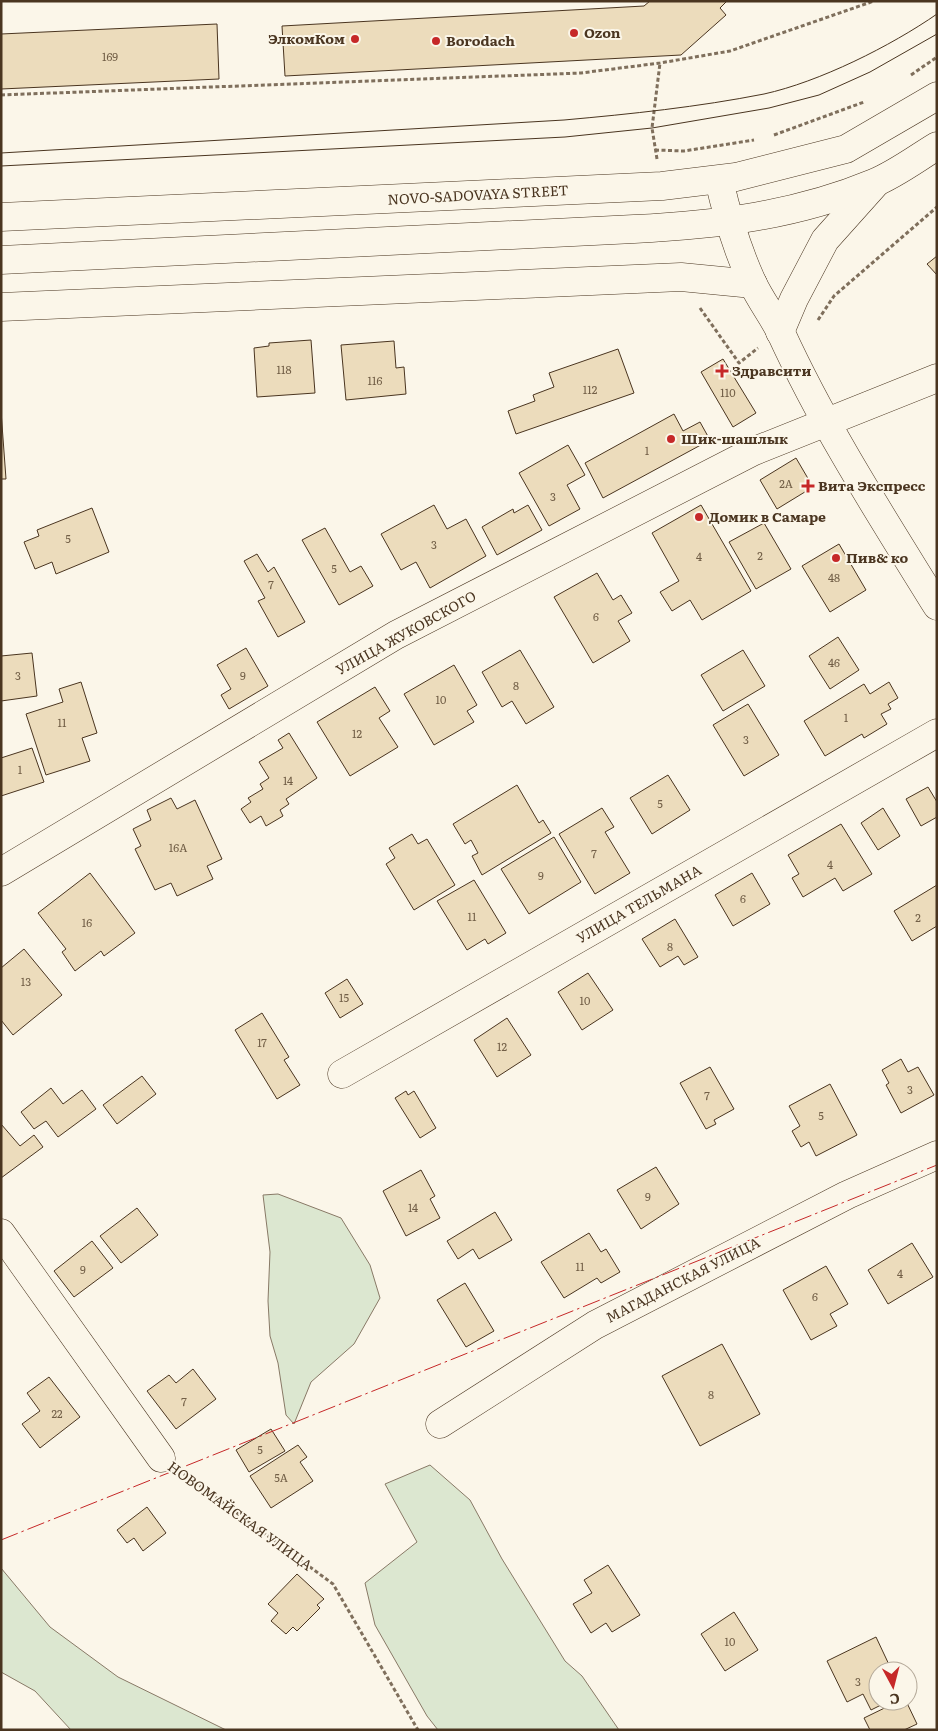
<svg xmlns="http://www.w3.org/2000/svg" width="938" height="1731" font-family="Literata,serif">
  <rect width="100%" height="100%" fill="#fbf6e9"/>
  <g fill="#dce7d0" stroke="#887966">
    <path d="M278 1194 341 1218 370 1265 380 1298 354 1344 311 1382 294 1424 286 1415 278 1363 270 1336 268 1301 270 1252 263 1195Z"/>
    <path d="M430 1465 470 1500 502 1559 565 1661 582 1676 619 1730H438L427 1716 375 1625 365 1583 417 1542 385 1484Z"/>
    <path d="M1 1568 50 1627 118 1677 226 1730H71L35 1691 1 1672Z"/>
  </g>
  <g fill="#ecdcbc" stroke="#4a3520">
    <path d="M650 1H727L720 8 726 15 681 55 285 76 282 26 644 6Z"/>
    <path d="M217 24 219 79 1 89V34Z"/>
    <path d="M937 256V275L927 264Z"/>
    <path d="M311 340 315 393 257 397 254 348 269 346V343Z"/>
    <path d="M394 341 396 368 404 367 406 394 346 400 341 345Z"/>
    <path d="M618 349 634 393 516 434 508 411 535 401 533 395 554 387 549 373Z"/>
    <path d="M723 359 756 413 733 427 701 372Z"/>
    <path d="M1 411 6 479H1Z"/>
    <path d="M674 414 683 431 700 422 710 440 603 498 585 463Z"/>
    <path d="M568 445 585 475 567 485 580 509 549 526 519 473Z"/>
    <path d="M796 458 813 487 777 509 760 480Z"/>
    <path d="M434 505 447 529 466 519 486 556 430 588 416 562 401 570 381 534Z"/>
    <path d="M528 505 542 530 497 555 482 527 513 509 514 513Z"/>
    <path d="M701 505 751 591 702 620 690 600 672 611 660 592 679 581 652 533Z"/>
    <path d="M92 508 109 552 56 574 52 562 35 569 24 542 39 536 37 530Z"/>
    <path d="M764 523 791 569 756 589 729 542Z"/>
    <path d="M325 528 350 572 361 566 373 586 339 605 302 540Z"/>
    <path d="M839 544 866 590 830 612 802 566Z"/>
    <path d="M257 554 268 572 274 567 305 622 278 637 258 601 265 598 244 561Z"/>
    <path d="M597 573 613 600 621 595 632 613 618 621 630 641 593 663 554 597Z"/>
    <path d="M838 637 859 670 830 689 809 656Z"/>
    <path d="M246 648 268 686 229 709 221 695 231 689 217 665Z"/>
    <path d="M520 650 554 707 526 724 512 701 502 707 482 672Z"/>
    <path d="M743 650 765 686 723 711 701 675Z"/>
    <path d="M32 653 37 696 1 701V656Z"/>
    <path d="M454 665 477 705 467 711 474 722 434 745 404 694Z"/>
    <path d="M81 682 97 733 82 738 90 761 46 775 26 714 63 702 59 689Z"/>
    <path d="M889 682 898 698 888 704 891 709 881 714 887 724 864 738 862 734 825 756 804 721 864 684 870 694Z"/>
    <path d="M375 687 390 711 379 718 398 747 350 776 317 722Z"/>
    <path d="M748 704 779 755 744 776 713 725Z"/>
    <path d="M289 733 317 778 286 799 289 804 280 810 283 816 266 826 261 816 250 823 241 809 251 802 248 798 263 789 260 784 269 778 259 762 283 748 278 740Z"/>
    <path d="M32 748 44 782 1 796V758Z"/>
    <path d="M668 775 690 810 652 834 630 798Z"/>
    <path d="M517 785 539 823 543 820 551 833 482 875 472 856 478 853 471 840 465 844 453 824Z"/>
    <path d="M928 787 937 802V817L921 826 906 799Z"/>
    <path d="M171 798 177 809 195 800 222 859 207 866 213 879 177 896 171 883 155 890 135 849 141 846 133 829 151 820 147 810Z"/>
    <path d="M602 808 614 827 605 832 630 873 595 894 559 834Z"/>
    <path d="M883 808 900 836 878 850 861 823Z"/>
    <path d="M841 824 872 874 843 891 835 878 803 897 792 878 799 874 788 855Z"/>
    <path d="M412 834 418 844 427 839 455 885 414 910 386 864 395 858 389 848Z"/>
    <path d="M554 837 581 882 529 914 501 869Z"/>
    <path d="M90 873 135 933 104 956 101 951 75 971 62 952 66 949 38 913Z"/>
    <path d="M752 873 770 904 733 926 715 895Z"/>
    <path d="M474 880 506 933 488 944 485 939 467 950 437 901Z"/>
    <path d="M937 885V926L912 941 894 911Z"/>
    <path d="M675 919 698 957 684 965 678 956 660 967 642 939Z"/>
    <path d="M24 949 62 995 13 1035 1 1020V968Z"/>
    <path d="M588 973 613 1010 582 1030 558 992Z"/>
    <path d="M347 979 363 1004 340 1018 325 993Z"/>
    <path d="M262 1013 289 1057 284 1060 300 1085 277 1099 235 1030Z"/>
    <path d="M507 1018 531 1055 497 1077 474 1040Z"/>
    <path d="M901 1059 908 1072 918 1067 934 1095 901 1113 886 1085 889 1083 882 1070Z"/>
    <path d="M710 1067 734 1109 714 1120 716 1124 706 1129 680 1083Z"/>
    <path d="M142 1076 156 1094 117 1124 103 1105Z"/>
    <path d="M830 1084 857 1135 816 1156 809 1142 801 1147 792 1131 800 1126 789 1106Z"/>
    <path d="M51 1088 63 1104 82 1090 96 1109 58 1137 46 1121 34 1129 21 1112Z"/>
    <path d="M406 1091 408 1095 414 1091 436 1128 420 1138 395 1098Z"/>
    <path d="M1 1124 20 1146 34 1135 43 1147 1 1178Z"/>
    <path d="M656 1167 679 1204 641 1229 617 1190Z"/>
    <path d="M421 1170 435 1196 430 1199 440 1218 406 1236 383 1191Z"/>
    <path d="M137 1208 158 1235 121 1263 100 1236Z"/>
    <path d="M495 1212 512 1240 479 1259 473 1249 458 1259 447 1241Z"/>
    <path d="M589 1233 601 1252 606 1249 620 1272 601 1283 597 1278 564 1298 541 1262Z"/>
    <path d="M92 1241 113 1268 74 1297 54 1271Z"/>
    <path d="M912 1243 933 1277 888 1304 868 1270Z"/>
    <path d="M826 1266 848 1304 830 1314 837 1326 811 1340 783 1290Z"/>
    <path d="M465 1283 494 1331 466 1347 437 1300Z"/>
    <path d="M722 1344 760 1414 700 1446 662 1376Z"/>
    <path d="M193 1369 216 1399 176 1429 147 1391 169 1375 176 1383Z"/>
    <path d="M49 1377 80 1417 40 1448 22 1424 40 1411 27 1393Z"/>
    <path d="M271 1429 285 1451 249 1472 236 1450Z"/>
    <path d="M298 1445 307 1457 300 1462 313 1481 271 1508 250 1476Z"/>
    <path d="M147 1507 166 1533 143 1551 134 1538 127 1543 117 1530Z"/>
    <path d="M608 1565 640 1615 612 1632 606 1623 591 1633 573 1604 592 1593 584 1580Z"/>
    <path d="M297 1574 324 1599 317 1605 320 1608 297 1631 293 1627 286 1634 271 1621 278 1613 268 1604Z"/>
    <path d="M734 1612 758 1650 725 1671 701 1634Z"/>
    <path d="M876 1637 892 1671H878V1701H889L871 1710 863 1694 847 1702 827 1661Z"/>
    <path d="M899 1701H906L917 1724 904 1730H870L864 1718Z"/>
  </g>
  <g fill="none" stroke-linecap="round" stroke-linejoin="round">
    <g stroke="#4a3520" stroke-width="29">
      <g id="minor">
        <path d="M719 180C727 215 737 250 753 284 761 301 773 316 781 333 825 429 882 517 937 606"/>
        <path d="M1 307 681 277 753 284"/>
        <path d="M780 332 794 299 825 240 876 183"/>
        <path d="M1 872 396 635 752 452 937 378"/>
        <path d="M342 1074 937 733"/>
        <path d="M1 1233 161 1458"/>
        <path d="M440 1424 595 1325 847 1195 937 1155"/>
      </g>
    </g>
    <g stroke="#4a3520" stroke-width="29">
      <g id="major">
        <path d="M1 217 662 186 736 177 846 149 937 96"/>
        <path d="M1 260 634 229C717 225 797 215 874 183 896 174 917 158 937 146"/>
      </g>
    </g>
    <g stroke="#7f6f5c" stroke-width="3" stroke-dasharray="4 2.5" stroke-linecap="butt">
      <path d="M911 75 937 57"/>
      <path d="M1 95 581 73 660 63 730 51 874 1"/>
      <path d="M774 135 864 102"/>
      <path d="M655 150 684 151 754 140"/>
      <path d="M657 159 652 128 660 63"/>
      <path d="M700 308 739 363 758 348"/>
      <path d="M818 320 834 296 937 207"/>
      <path d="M184 1474 333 1584 418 1730"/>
    </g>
    <use href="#minor" stroke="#fbf6e9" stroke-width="28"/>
    <use href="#major" stroke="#fbf6e9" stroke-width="28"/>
    <g stroke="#4a3520" stroke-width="1">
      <path d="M1 153 564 120C631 114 698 107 764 94 819 82 891 46 937 14"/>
      <path d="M1 166 565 137 652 128 769 108 819 95 870 72 937 34"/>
    </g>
    <path stroke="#c62828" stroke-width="1" stroke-dasharray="18 4 2.5 4" stroke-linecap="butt" d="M1 1540 937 1165"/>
  </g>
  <g fill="#c62828" stroke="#fbf6e9" stroke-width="2">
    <circle cx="574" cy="33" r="5"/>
    <circle cx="355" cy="39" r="5"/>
    <circle cx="436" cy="41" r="5"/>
    <path d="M719.5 363.5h5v5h5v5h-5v5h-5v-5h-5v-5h5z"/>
    <circle cx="671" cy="439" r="5"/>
    <path d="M805.5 478.5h5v5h5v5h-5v5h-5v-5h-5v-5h5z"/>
    <circle cx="699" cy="517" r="5"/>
    <circle cx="836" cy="558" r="5"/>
  </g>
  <g text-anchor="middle" stroke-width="4" stroke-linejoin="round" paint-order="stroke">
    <g font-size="11" fill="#725f47">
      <text x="110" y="61">169</text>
      <text x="284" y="374">118</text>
      <text x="375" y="385">116</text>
      <text x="590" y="394">112</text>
      <text x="728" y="397">110</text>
      <text x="647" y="455">1</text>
      <text x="786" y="488">2А</text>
      <text x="553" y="501">3</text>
      <text x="68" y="543">5</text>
      <text x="434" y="549">3</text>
      <text x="760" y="560">2</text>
      <text x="699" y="561">4</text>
      <text x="334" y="573">5</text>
      <text x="834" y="582">48</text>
      <text x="271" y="589">7</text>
      <text x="596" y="621">6</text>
      <text x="834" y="667">46</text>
      <text x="18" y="680">3</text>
      <text x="243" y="680">9</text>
      <text x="516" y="690">8</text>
      <text x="441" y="704">10</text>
      <text x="846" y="722">1</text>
      <text x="62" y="727">11</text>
      <text x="357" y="738">12</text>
      <text x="746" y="744">3</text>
      <text x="20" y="774">1</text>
      <text x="288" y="785">14</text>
      <text x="660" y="808">5</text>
      <text x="178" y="852">16А</text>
      <text x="594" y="858">7</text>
      <text x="830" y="869">4</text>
      <text x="541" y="880">9</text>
      <text x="743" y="903">6</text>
      <text x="472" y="921">11</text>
      <text x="918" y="922">2</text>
      <text x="87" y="927">16</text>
      <text x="670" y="951">8</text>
      <text x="26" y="986">13</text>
      <text x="344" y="1002">15</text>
      <text x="585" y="1005">10</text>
      <text x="262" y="1047">17</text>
      <text x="502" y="1051">12</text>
      <text x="910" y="1094">3</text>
      <text x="707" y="1100">7</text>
      <text x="821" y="1120">5</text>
      <text x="648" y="1201">9</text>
      <text x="413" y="1212">14</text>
      <text x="580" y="1271">11</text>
      <text x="83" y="1274">9</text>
      <text x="900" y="1278">4</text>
      <text x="815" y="1301">6</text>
      <text x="711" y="1399">8</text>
      <text x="184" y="1406">7</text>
      <text x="57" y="1418">22</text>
      <text x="260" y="1454">5</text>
      <text x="281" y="1482">5А</text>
      <text x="730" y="1646">10</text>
      <text x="858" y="1686">3</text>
    </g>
    <g font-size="14" font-weight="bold" fill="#4a3520" stroke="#fbf6e9" text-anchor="start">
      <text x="584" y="38">Ozon</text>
      <text x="345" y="44" text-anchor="end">ЭлкомКом</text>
      <text x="446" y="46">Borodach</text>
      <text x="732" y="376">Здравсити</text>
      <text x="681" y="444">Шик-шашлык</text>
      <text x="818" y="491">Вита Экспресс</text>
      <text x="709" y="522">Домик в Самаре</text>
      <text x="846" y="563">Пив&amp; ко</text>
    </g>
    <g font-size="14" fill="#4a3520" stroke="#fbf6e9">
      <text transform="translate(478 195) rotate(-3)" y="5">NOVO-SADOVAYA STREET</text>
      <text transform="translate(406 633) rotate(-29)" y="5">УЛИЦА ЖУКОВСКОГО</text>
      <text transform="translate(639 904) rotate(-30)" y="5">УЛИЦА ТЕЛЬМАНА</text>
      <text transform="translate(683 1280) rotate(-27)" y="5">МАГАДАНСКАЯ УЛИЦА</text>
      <text transform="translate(240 1516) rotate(36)" y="5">НОВОМАЙСКАЯ УЛИЦА</text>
    </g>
  </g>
  <rect width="938" height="1731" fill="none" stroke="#4a3520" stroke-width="5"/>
  <g transform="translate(893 1686) rotate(173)"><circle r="24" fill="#fbf6e9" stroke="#b4a999"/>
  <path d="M0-4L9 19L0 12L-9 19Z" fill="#c62828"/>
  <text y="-8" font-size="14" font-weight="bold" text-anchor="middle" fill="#4a3520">С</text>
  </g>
</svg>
